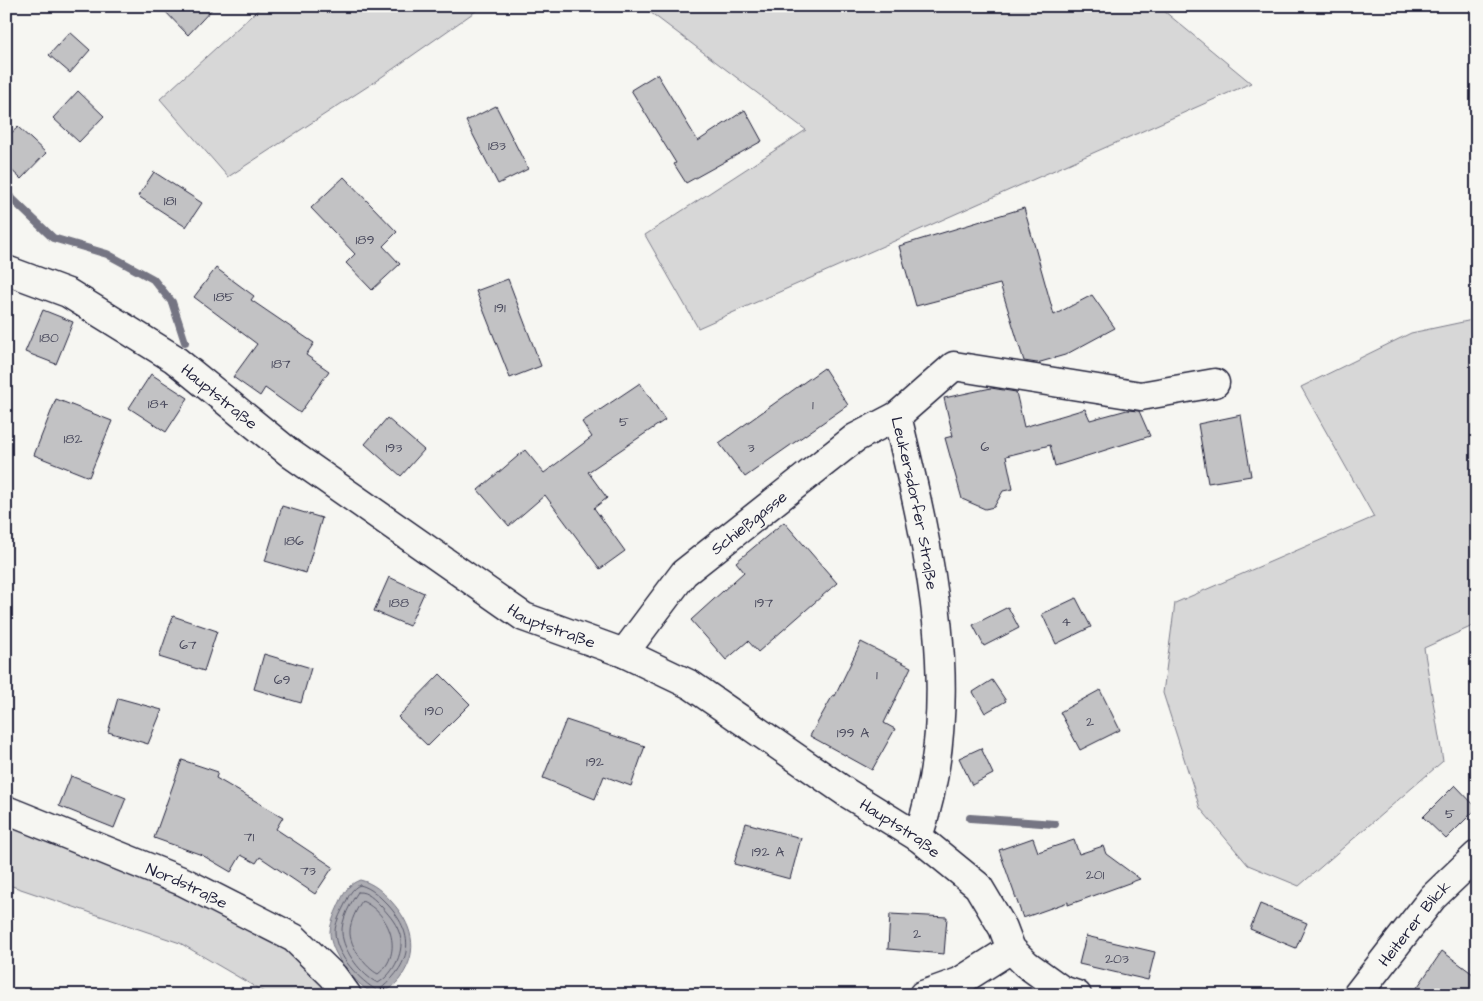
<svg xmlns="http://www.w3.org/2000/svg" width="1483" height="1001" font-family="'Architects Daughter',sans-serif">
  <rect width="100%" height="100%" fill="#f6f6f2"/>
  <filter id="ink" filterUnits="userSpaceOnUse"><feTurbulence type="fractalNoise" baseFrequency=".02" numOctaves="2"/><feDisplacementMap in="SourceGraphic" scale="10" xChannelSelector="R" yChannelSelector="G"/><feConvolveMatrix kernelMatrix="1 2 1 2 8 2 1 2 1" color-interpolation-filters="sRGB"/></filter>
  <g filter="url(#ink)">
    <g fill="#d7d7d7" stroke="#7c7c89">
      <path d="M262 6H483L373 83 228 177 160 99Z"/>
      <path d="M642 6H1158L1251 83 698 328 645 235 806 130Z"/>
      <path d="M1477 319V624L1424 648 1443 761 1299 886 1248 865 1200 808 1163 693 1175 603 1374 517 1301 387 1411 333Z"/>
      <path d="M6 816 179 886 288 948 333 995H269L180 943 6 884Z"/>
    </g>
    <path fill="#adadb3" stroke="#757583" d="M360 880C373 883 382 891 391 901 412 924 420 950 401 977 395 986 387 992 377 995 357 988 329 953 330 931 331 921 336 911 340 902 345 891 349 884 360 880Z"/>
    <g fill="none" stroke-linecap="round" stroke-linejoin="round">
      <g stroke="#5a5a6b" stroke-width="1">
        <path d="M360 885C372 888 380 897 388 905 417 937 411 965 378 991 360 981 335 955 335 932 335 924 340 914 344 906 348 898 351 888 360 885Z"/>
        <path d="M358 892C367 891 375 900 381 906 388 914 395 921 399 932 406 950 394 974 378 983 362 976 343 951 342 933 341 920 351 902 358 892Z"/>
        <path d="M362 901C390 913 405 953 378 974 366 968 349 946 350 931 350 922 357 908 362 901Z"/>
      </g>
      <g stroke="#757583" stroke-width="8">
        <path d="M6 193 53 238 107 254 153 279 172 302 185 342"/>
        <path d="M970 818 1055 824"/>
      </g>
    </g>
    <g fill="#c2c2c4" stroke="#22223b">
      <path d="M160 6H215L188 35Z"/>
      <path d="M70 32 90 50 70 73 49 55Z"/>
      <path d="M657 74 698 141 745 110 762 141 686 183 674 164 676 163 631 90Z"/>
      <path d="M78 91 104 116 79 142 53 118Z"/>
      <path d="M496 106 528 169 498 184 466 121Z"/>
      <path d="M18 127 46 153 21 179 6 165V138Z"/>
      <path d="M154 172 202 203 186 227 138 196Z"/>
      <path d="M344 177 397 232 383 246 400 264 372 290 346 263 355 254 311 208Z"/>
      <path d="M1024 208 1054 315 1092 295 1115 328 1065 355 1037 363 1024 361 1000 284 916 306 899 246Z"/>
      <path d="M216 268 254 296 251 300 314 343 306 355 329 371 300 413 265 388 260 396 233 377 257 344 194 297Z"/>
      <path d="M508 279 541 366 510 378 476 291Z"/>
      <path d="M43 310 73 322 56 364 25 352Z"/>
      <path d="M824 368 848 405 745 477 719 443Z"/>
      <path d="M151 374 188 398 166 432 129 408Z"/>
      <path d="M640 383 665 420 588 472 607 498 594 508 625 551 600 569 545 495 509 526 478 490 525 450 544 473 592 437 582 422Z"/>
      <path d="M991 388 1016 392 1024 427 1085 409 1090 420 1127 410 1139 411 1150 436 1055 466 1050 445 1006 456 1013 489 1003 491 994 507 985 509 962 499 945 438 953 436 944 398Z"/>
      <path d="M56 399 112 421 89 477 34 455Z"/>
      <path d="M1241 415 1251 476 1208 483 1198 424Z"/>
      <path d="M387 418 424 450 401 476 365 444Z"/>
      <path d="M282 506 322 518 306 573 265 561Z"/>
      <path d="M784 522 837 583 758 652 748 641 726 660 691 620 744 572 736 562Z"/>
      <path d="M389 577 424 593 409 626 374 611Z"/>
      <path d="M1076 598 1091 627 1056 644 1042 614Z"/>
      <path d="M1008 607 1019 628 984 646 973 625Z"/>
      <path d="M173 616 217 631 204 671 159 657Z"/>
      <path d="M861 642 911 667 884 723 895 729 872 770 810 736 833 695 835 696Z"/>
      <path d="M264 654 311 668 301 703 254 689Z"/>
      <path d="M440 674 470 704 428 746 398 717Z"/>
      <path d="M992 680 1006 701 985 713 973 692Z"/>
      <path d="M1100 690 1120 730 1080 750 1060 712Z"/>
      <path d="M118 698 162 710 148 744 108 732Z"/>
      <path d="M566 720 645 746 631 786 604 776 595 799 543 778Z"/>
      <path d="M981 748 993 774 972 785 959 758Z"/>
      <path d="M182 760 218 772 216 778 283 817 276 829 333 867 315 894 260 857 256 863 241 855 231 872 202 855 154 838Z"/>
      <path d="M71 776 126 798 114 828 59 806Z"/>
      <path d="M1455 785 1477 808 1446 839 1423 817Z"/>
      <path d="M746 823 801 838 790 879 734 864Z"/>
      <path d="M1033 838 1038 852 1074 840 1079 854 1103 846 1106 854 1140 879 1068 905V902L1023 918 999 850Z"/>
      <path d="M1260 904 1307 923 1296 948 1250 929Z"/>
      <path d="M890 914 947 917 944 954 888 949Z"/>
      <path d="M1086 936 1155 952 1148 980 1079 964Z"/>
      <path d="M1442 951 1477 977V995H1412Z"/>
    </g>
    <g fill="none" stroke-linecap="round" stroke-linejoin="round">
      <g stroke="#22223b" stroke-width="31">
        <g id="minor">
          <path id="s1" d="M6 270 68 293 173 358 291 454 524 617 624 653 691 685 847 793 918 837 978 886 1003 928 1011 949 1026 964 1062 990 1077 995"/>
          <path id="s2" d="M897 416C930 552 965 700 918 837"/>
          <path id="s3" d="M624 653 684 573 855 438 897 416 954 366 1141 396 1215 383"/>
          <path id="s4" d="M6 810 184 882 294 938 333 976 347 995"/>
          <path d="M923 995 959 982 1011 949"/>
          <path id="s5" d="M1357 995 1433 897 1477 855"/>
        </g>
      </g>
      <use href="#minor" stroke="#f6f6f2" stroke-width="28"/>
    </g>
  </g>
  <g text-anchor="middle" stroke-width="4.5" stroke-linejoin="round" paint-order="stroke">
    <g font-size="14" fill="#4a4a5d">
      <text x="497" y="150">183</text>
      <text x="170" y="205">181</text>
      <text x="365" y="244">189</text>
      <text x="224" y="301">185</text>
      <text x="500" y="312">191</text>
      <text x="49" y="342">180</text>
      <text x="281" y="368">187</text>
      <text x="158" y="408">184</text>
      <text x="813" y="409">1</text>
      <text x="624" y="426">5</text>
      <text x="73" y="443">182</text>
      <text x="985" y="451">6</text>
      <text x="394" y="452">193</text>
      <text x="751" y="452">3</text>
      <text x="294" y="545">186</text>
      <text x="399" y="607">188</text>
      <text x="764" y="607">197</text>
      <text x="1066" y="626">4</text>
      <text x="188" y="649">67</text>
      <text x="877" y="679">1</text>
      <text x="282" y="684">69</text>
      <text x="434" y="715">190</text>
      <text x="1090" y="726">2</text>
      <text x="853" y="737">199 A</text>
      <text x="595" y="766">192</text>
      <text x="1450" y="818">5</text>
      <text x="249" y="841">71</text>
      <text x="768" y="856">192 A</text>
      <text x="308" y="875">73</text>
      <text x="1095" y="879">201</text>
      <text x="917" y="938">2</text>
      <text x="1117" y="963">203</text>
    </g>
    <g font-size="16" fill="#22223b" stroke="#f6f6f2">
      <text dy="6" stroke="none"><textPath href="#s1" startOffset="250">Hauptstraße</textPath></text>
      <text dy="6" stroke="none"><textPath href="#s2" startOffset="89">Leukersdorfer Straße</textPath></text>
      <text dy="6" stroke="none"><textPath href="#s3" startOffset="182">Schießgasse</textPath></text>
      <text dy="6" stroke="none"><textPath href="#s1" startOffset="655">Hauptstraße</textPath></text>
      <text dy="6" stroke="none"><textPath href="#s1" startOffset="1060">Hauptstraße</textPath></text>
      <text dy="6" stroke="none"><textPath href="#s4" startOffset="196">Nordstraße</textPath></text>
      <text dy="6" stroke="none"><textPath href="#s5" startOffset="92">Heiterer Blick</textPath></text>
    </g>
  </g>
  <rect width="1483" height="1001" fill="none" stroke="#f6f6f2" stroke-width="25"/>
  <rect x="12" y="12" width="1458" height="976" fill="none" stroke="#22223b" stroke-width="2" filter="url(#ink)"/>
</svg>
